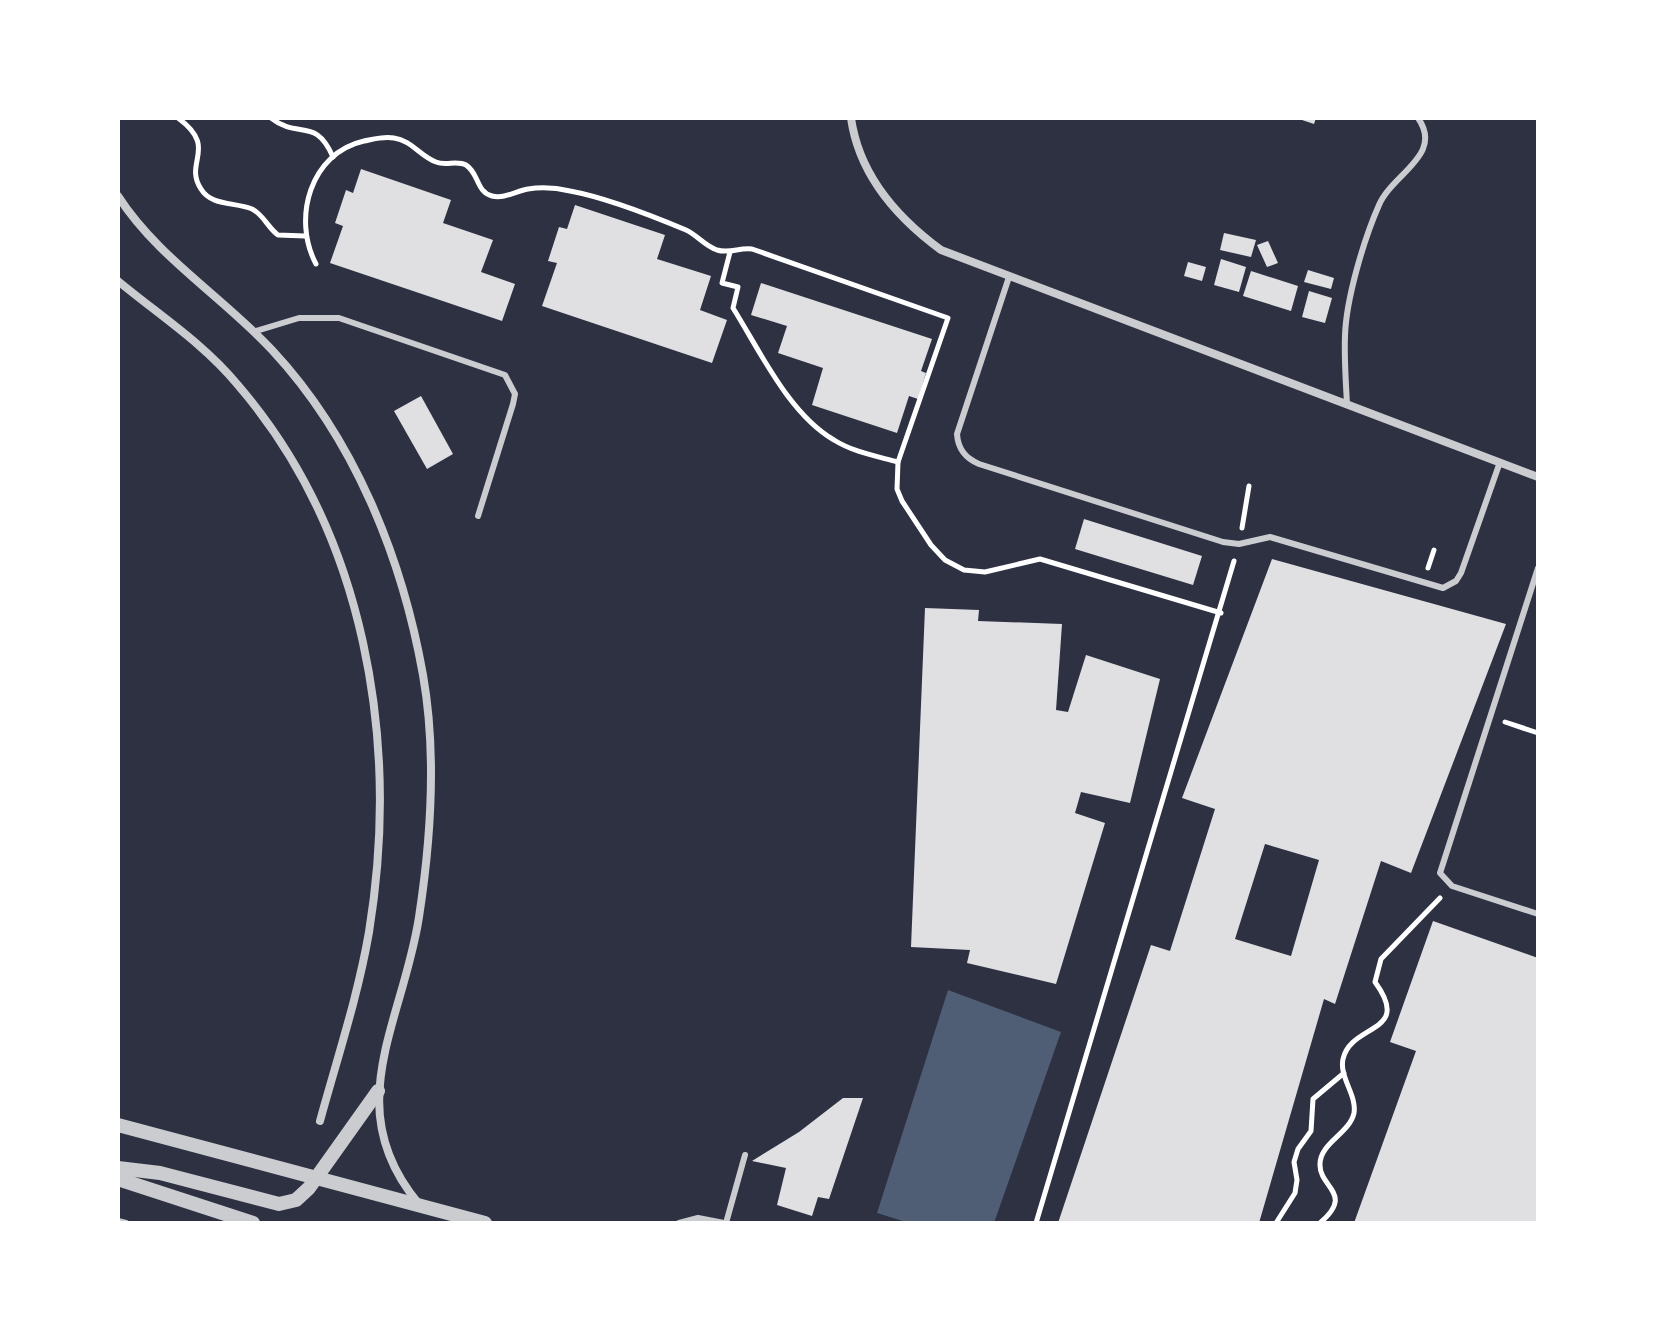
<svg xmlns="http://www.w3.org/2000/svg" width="1656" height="1341" font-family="'Alegreya Sans',sans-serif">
  <rect width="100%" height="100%" fill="#2d3142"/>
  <path fill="#4f5d75" d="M948 990 1061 1032 994 1223H909L877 1213Z"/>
  <g fill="#e0e0e3" fill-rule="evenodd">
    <path d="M1296 118H1316L1314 124Z"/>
    <path d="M361 169 451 200 443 223 493 240 481 272 515 284 502 321 330 263 343 226 335 223 346 190 353 193Z"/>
    <path d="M575 205 665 235 657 259 711 276 700 310 727 320 712 363 542 306 557 263 548 261 559 227 567 229Z"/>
    <path d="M1224 233 1256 240 1251 257 1220 250Z"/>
    <path d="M1268 241 1278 263 1267 267 1257 245Z"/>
    <path d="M1221 259 1246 267 1239 292 1214 285Z"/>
    <path d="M1188 262 1206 267 1202 281 1184 276Z"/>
    <path d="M1308 270 1334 278 1331 289 1304 282Z"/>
    <path d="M1251 271 1298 286 1291 311 1243 296Z"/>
    <path d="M761 283 932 339 921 371 926 373 918 399 909 396 897 433 812 405 823 368 778 353 787 326 751 315Z"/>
    <path d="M1309 291 1332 298 1325 323 1302 317Z"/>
    <path d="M421 396 453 454 427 469 394 411Z"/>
    <path d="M1084 519 1202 556 1193 585 1075 549Z"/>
    <path d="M1272 559 1506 624 1411 873 1381 861 1335 1004 1324 999 1259 1223H1058L1151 945 1170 951 1215 809 1182 798ZM1265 844 1319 860 1291 956 1235 939Z"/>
    <path d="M925 608 979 610 978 621 1062 624 1056 710 1068 712 1086 655 1160 679 1130 803 1081 792 1075 813 1105 823 1056 984 967 963 970 950 911 947Z"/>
    <path d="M1433 921 1538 958V1223H1354L1416 1051 1390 1042Z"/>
    <path d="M843 1098H863L829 1199 818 1197 812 1216 777 1205 786 1168 752 1161 799 1132Z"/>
  </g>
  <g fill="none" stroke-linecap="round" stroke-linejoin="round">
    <g stroke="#fff" stroke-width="5">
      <path d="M178 118C219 148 183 162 201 189 211 206 235 202 252 209 263 214 268 228 278 235L305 236"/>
      <path d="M271 118C299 140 315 116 333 157"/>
      <path d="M730 252 722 283 738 287 733 308C760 351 789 414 834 440 853 452 876 456 898 462"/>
      <path d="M316 264C292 219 310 153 364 141 374 139 384 136 394 138 411 140 421 157 436 162 446 166 457 160 466 165 479 173 476 192 492 196 505 199 516 191 528 189 541 187 557 188 570 191 603 197 655 217 686 230 697 235 705 246 717 250 730 254 740 247 752 249L948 318 898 462 897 489 902 501 931 545 945 560 964 570 985 572 1040 559 1221 613"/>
      <path d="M1242 528 1249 486"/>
      <path d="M1428 568 1434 550"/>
      <path d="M1505 722 1538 733"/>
      <path d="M1036 1223 1234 561"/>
      <path d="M1276 1223 1295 1193 1297 1180 1294 1162 1298 1149 1311 1131 1313 1099 1344 1073"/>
      <path d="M1320 1223C1355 1193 1319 1188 1320 1164 1320 1143 1350 1133 1354 1113 1357 1095 1339 1077 1343 1059 1351 1023 1413 1034 1375 982L1381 959 1440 898"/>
    </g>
    <g stroke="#caccd0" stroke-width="6">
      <path d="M1009 277 957 434C958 449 965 458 979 464L1223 542 1239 544 1270 537 1443 588 1456 581 1461 573 1500 462"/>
      <path d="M253 332 299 318H339L505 375 515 394 513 404 478 516"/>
      <path d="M1347 405C1346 382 1344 359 1345 336 1346 299 1364 239 1379 205 1393 173 1444 155 1418 118"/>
      <path d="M1538 568 1440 873 1452 886 1538 914"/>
      <path d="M118 1221 126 1223"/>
      <path d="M679 1223 698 1218 724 1223"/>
      <path d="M726 1223 745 1155"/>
    </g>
    <g stroke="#caccd0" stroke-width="8">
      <path d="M851 118C859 175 896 217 941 250L1538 477"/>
      <path d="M118 196C157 257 223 297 272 350 354 438 402 557 423 675 437 754 431 839 419 917 403 1022 338 1108 419 1204"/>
      <path d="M118 281C159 315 203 343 237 384 366 533 400 742 369 932 358 996 337 1059 320 1121"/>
    </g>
    <g stroke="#caccd0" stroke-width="14">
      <path d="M118 1125 485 1223"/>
      <path d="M118 1168 160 1173 279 1204 296 1200 309 1188 378 1091"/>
      <path d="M118 1179 253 1223"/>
    </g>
  </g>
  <rect width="1656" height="1341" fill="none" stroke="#ffffff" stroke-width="240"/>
</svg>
